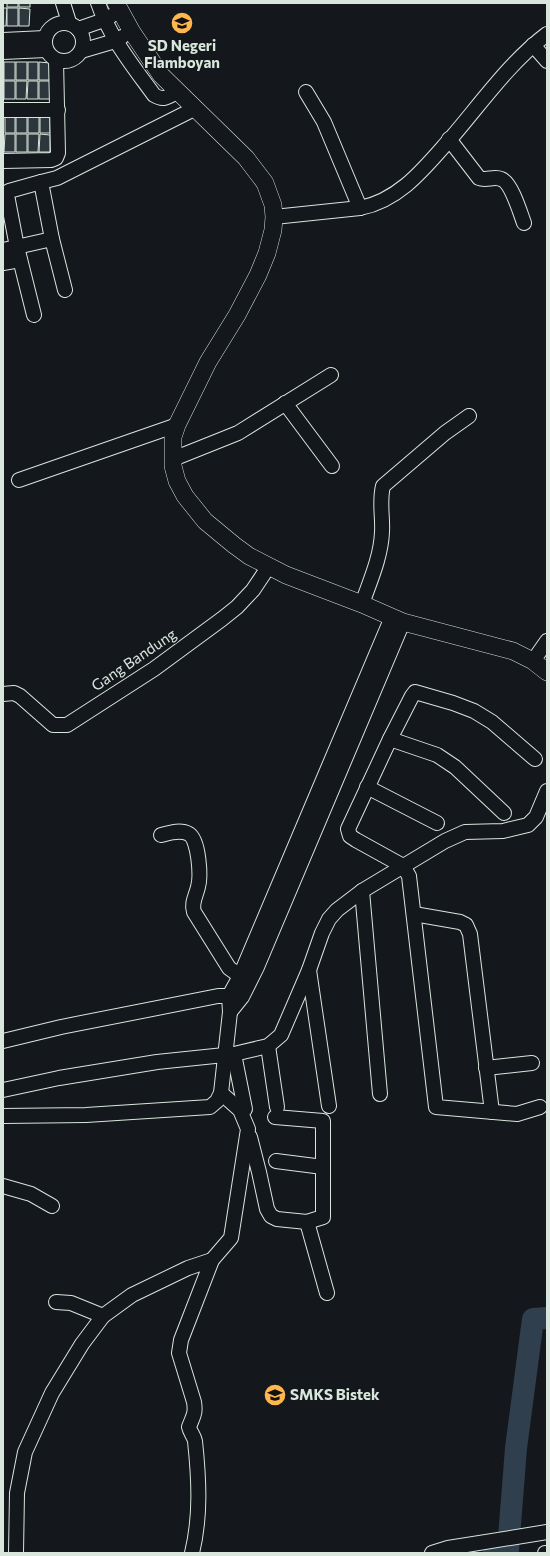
<svg xmlns="http://www.w3.org/2000/svg" width="550" height="1556" font-family="Commissioner,sans-serif">
  <rect width="100%" height="100%" fill="#14181c"/>
  <g fill="none" stroke-linecap="round" stroke-linejoin="round">
    <path stroke="#2f3f4d" stroke-width="22" d="M494 1553 508 1550 516 1448 533 1319 547 1318"/>
  </g>
  <g fill="#2c363c" stroke="#d8e6dc">
    <rect x="7" y="3" width="11" height="4"/>
    <rect x="19" y="3" width="11" height="4"/>
    <path d="M3 8H7L6 26H3Z"/>
    <rect x="7" y="8" width="11" height="18"/>
    <path d="M19 8 30 9 29 26H19Z"/>
    <rect x="4" y="62" width="11" height="18"/>
    <rect x="16" y="62" width="11" height="18"/>
    <rect x="28" y="62" width="10" height="18"/>
    <path d="M39 62 50 63V80H39Z"/>
    <rect x="4" y="81" width="11" height="18"/>
    <path d="M16 81H27L26 99H16Z"/>
    <path d="M28 81H38V99H27Z"/>
    <rect x="39" y="81" width="11" height="18"/>
    <rect x="5" y="115" width="10" height="18"/>
    <rect x="16" y="115" width="11" height="18"/>
    <path d="M39 115V133H28V116Z"/>
    <rect x="40" y="116" width="10" height="17"/>
    <path d="M5 134H15V152H4Z"/>
    <rect x="16" y="134" width="11" height="18"/>
    <path d="M28 134H39L38 152H28Z"/>
    <path d="M40 134 50 135V152H39Z"/>
  </g>
  <g fill="none" stroke-linecap="round" stroke-linejoin="round">
    <g stroke="#d8e6dc" stroke-width="16">
      <g id="minor">
        <path d="M63 3 68 19 69 23"/>
        <path d="M98 3C110 38 133 66 154 95 164 101 167 97 177 92"/>
        <circle cx="64" cy="42" r="19"/>
        <path d="M78 29 104 20 111 16"/>
        <path d="M3 40 45 38"/>
        <path d="M533 45 547 61"/>
        <path d="M81 51 115 41 122 37"/>
        <path d="M3 52 46 50"/>
        <path d="M306 92 324 122 360 208"/>
        <path d="M3 110H58"/>
        <path d="M449 139 479 178C486 181 494 176 501 179 511 182 520 212 524 223"/>
        <path d="M3 161 51 160 56 158 58 153 56 60"/>
        <path d="M274 217 360 208C401 200 426 166 452 137 482 102 510 62 547 34"/>
        <path d="M52 239 65 290"/>
        <path d="M3 250 52 239 41 182 57 178 196 108"/>
        <path d="M3 263 20 260"/>
        <path d="M34 315 17 247 7 195 9 191 41 182"/>
        <path d="M285 403 332 466"/>
        <path d="M173 459 238 433 331 375"/>
        <path d="M19 480 177 425"/>
        <path d="M362 604C370 581 381 557 382 532 383 517 379 502 383 486L445 433 469 416"/>
        <path d="M533 661 547 641"/>
        <path d="M3 694 14 693 20 696 53 725H67L154 669 222 619 237 607 253 590 269 566"/>
        <path d="M390 739 437 755 455 767 504 813"/>
        <path d="M535 759 492 722 474 711 453 703 415 692 412 696 390 739 348 829 350 836 356 840 403 866 409 876 436 1107 517 1114 540 1107"/>
        <path d="M367 787 437 823"/>
        <path d="M161 835C169 833 180 829 189 834 199 840 201 877 198 887 196 896 191 903 194 912L229 968 240 976"/>
        <path d="M362 891 380 1094"/>
        <path d="M414 914 460 922 466 925 470 934 492 1112"/>
        <path d="M309 970 329 1106"/>
        <path d="M230 1012 242 997 257 967 403 622"/>
        <path d="M3 1041 61 1027 218 996H229"/>
        <path d="M268 1046 277 1107"/>
        <path d="M234 1054 245 1109"/>
        <path d="M486 1068 532 1063"/>
        <path d="M3 1090 59 1078 157 1062 234 1054 268 1046 281 1035 309 970 322 933 329 919 337 910 362 891 445 841 465 832 503 831 528 825 536 817 547 791"/>
        <path d="M3 1116 86 1115 210 1107 217 1101 221 1093 230 1012 229 996 240 976 392 617"/>
        <path d="M250 1137 259 1172 267 1209 271 1216 277 1219 307 1222 323 1217V1121L275 1117"/>
        <path d="M276 1161 323 1167"/>
        <path d="M3 1186 31 1194 52 1206"/>
        <path d="M307 1222 327 1293"/>
        <path d="M56 1302 71 1303 103 1316"/>
        <path d="M16 1553 17 1493 25 1452 52 1393 82 1344 103 1316 132 1295 188 1268 212 1260 231 1238 248 1129 240 1110 221 1093"/>
        <path d="M192 1553C201 1516 199 1479 195 1441 194 1436 190 1432 189 1427 193 1416 196 1414 194 1402L179 1353 181 1340 212 1260"/>
        <path d="M432 1553 448 1548 547 1532"/>
        <path d="M545 1553H547"/>
      </g>
    </g>
    <g stroke="#d8e6dc" stroke-width="18">
      <path id="major" d="M116 3 132 32 161 75 246 158 265 183 273 205 274 217 273 230 267 253 258 275 237 315 208 362 177 425 173 437V466L177 481 185 496 205 521 234 545 249 556 286 575 362 604 403 622 513 651 533 661 547 672"/>
    </g>
    <use href="#minor" stroke="#14181c" stroke-width="14"/>
    <use href="#major" stroke="#14181c" stroke-width="17"/>
  </g>
  <defs>
    <g id="school-disc" transform="scale(1.15)"><circle r="9.5" fill="#ffb74d" stroke="#14181c"/><path d="M0-5L7-2L0 1L-7-2ZM-4 1L0 2.5L4 1V4Q0 6-4 4Z" fill="#111"/></g>
  </defs>
  <g fill-rule="evenodd">
    <use href="#school-disc" x="182" y="23"/>
    <use href="#school-disc" x="275" y="1395"/>
  </g>
  <g text-anchor="middle" stroke-width="3" stroke-linejoin="round" paint-order="stroke">
    <g font-size="15" font-weight="bold" fill="#d8e6dc" stroke="#14181c">
      <text x="182" y="51">SD Negeri<tspan x="182" dy="17">Flamboyan</tspan></text>
      <text x="290" y="1400" text-anchor="start">SMKS Bistek</text>
    </g>
    <g font-size="15" fill="#d8e6dc" stroke="#14181c">
      <text transform="translate(134 660) rotate(-34)" y="5">Gang Bandung</text>
    </g>
  </g>
  <rect width="550" height="1556" fill="none" stroke="#d8e6dc" stroke-width="8"/>
</svg>
